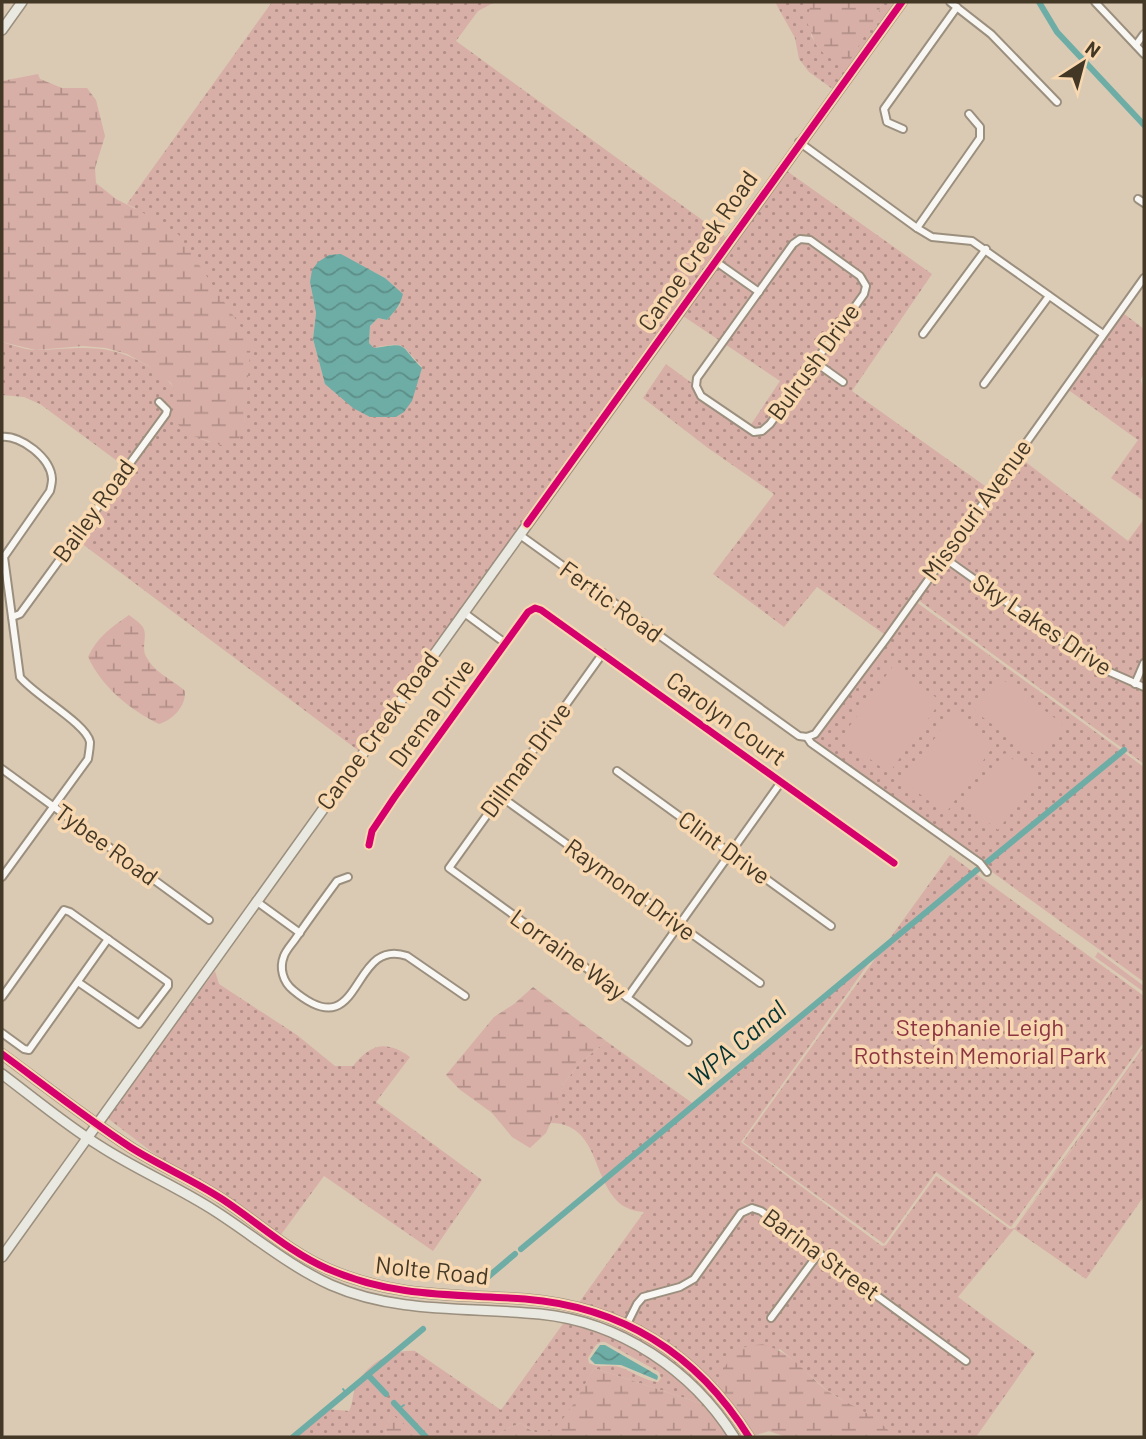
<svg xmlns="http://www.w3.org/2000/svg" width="1146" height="1439" font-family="Barlow,sans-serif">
  <defs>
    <pattern id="green-dots" width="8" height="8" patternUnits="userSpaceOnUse" patternTransform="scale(1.75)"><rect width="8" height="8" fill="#d8afa7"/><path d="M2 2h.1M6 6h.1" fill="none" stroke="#b18f88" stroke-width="1.8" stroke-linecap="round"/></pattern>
    <pattern id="wetland-marsh" width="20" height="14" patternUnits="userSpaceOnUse" patternTransform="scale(1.75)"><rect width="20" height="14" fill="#d8afa7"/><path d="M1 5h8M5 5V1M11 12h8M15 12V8" fill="none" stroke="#b18f88"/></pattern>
    <pattern id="water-waves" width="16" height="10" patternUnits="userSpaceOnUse" patternTransform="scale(1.75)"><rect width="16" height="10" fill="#6eada6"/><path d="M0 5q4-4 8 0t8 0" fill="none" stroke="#5c8e87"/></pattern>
  </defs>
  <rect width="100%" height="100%" fill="#dac9b3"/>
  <g fill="url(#green-dots)" fill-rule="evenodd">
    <path d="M272 2H495L478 11 456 41 727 238 359 751 77 540 126 476 121 472 124 466 40 404 24 397 2 395V342C13 345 27 351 39 350 80 349 104 342 143 363 152 368 163 374 169 382 194 410 153 421 209 442L244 423 246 385 135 208 127 204ZM329 255H341L385 278 400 305 387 320 378 318 370 326 369 343 373 348C408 341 400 345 422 367L325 384 313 339 316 313 310 282Z"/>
    <path d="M775 2H811V36L825 55 879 12 881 2H898L834 90 809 72 799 59 795 38Z"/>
    <path d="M784 169 932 274 852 391 992 491 1018 456 1128 541 1144 519V764L917 599 887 636 817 587 784 627 713 574 774 494 708 448 643 398 666 364 750 426 780 381 680 314Z"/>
    <path d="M1123 313 1144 329V373L1141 379 1144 402V501L1111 478 1138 440 1067 389Z"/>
    <path d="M916 602 1144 767V982L813 742Z"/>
    <path d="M950 855 1144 996V1042L1011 1227 936 1172 884 1244 743 1142Z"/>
    <path d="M871 960 741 1142 882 1246 886 1245 936 1176 1010 1229 1015 1228 1144 1050V1196L1086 1279 1014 1229 958 1297 1035 1353 976 1437H893L875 1420 829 1392 780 1349 717 1383V1387C682 1347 631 1314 578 1304L644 1212C587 1209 609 1123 551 1123L562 1086 579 1064 606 1041 695 1105Z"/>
    <path d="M215 971 219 984 297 1035 335 1066H353C370 1045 385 1039 410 1057L376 1102 482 1180 433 1251 324 1176 280 1236 165 1162 106 1117Z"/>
    <path d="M565 1321C620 1332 670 1365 706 1405L594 1368C585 1384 564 1428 547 1433 537 1435 528 1429 521 1423L504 1430 497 1437H418L391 1414 385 1431 388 1437H293L326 1409 349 1411C353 1404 352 1396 355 1389 364 1365 391 1349 415 1351L501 1410ZM601 1342H605L659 1372 661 1378 658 1382C644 1381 633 1371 619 1367 609 1364 599 1369 589 1363L588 1358 596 1345Z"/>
    <path d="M627 1328C665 1349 687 1368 718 1399L713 1403C685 1371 653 1350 615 1330Z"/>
  </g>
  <g fill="url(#wetland-marsh)">
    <path d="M811 2H881L879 12 849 62 838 63 825 55 816 45 807 22Z"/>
    <path d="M38 74 40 79 62 88H87L96 100 105 136 95 168 96 183 116 199 159 221 179 235 251 342 244 423 239 439 231 444 220 445 193 436 182 429 177 423 176 394 171 383 147 365 127 354 106 348 83 346 36 350 2 342V81Z"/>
    <path d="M129 615C133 618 139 622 142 626 149 634 140 648 147 658 156 674 172 679 185 691 186 706 173 720 159 724 130 710 102 687 88 657 97 637 112 627 129 615Z"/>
    <path d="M1098 952 1144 986V992L1095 957Z"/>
    <path d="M533 987 606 1041 579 1064 562 1086 556 1111 546 1133 530 1148 512 1137 492 1113 459 1089 446 1075 494 1017 514 1004Z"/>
    <path d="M1144 1046V1050L1014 1228Z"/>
    <path d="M762 1344C794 1353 805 1374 829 1392 849 1406 880 1415 893 1437H786L769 1431 753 1436 735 1408 717 1387C718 1376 730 1356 740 1349 746 1346 756 1345 762 1344Z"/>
    <path d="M594 1368 706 1405 730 1437H497L504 1430 521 1423C527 1428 533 1433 541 1433 561 1435 585 1383 594 1368Z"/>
    <path d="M391 1413 418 1437H388L385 1431Z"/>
  </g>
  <g fill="#d8afa7">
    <path d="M893 666 941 701 889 773 841 738Z"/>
    <path d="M999 677 1063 724 1038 757 974 711Z"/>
    <path d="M953 713 995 744 946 813 903 782Z"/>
    <path d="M1005 753 1037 779 998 830 965 804Z"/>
  </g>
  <g fill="url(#water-waves)">
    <path d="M341 254 385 278 403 294C400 306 395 311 387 320L378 318 370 326 369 343 374 348C410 342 398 344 422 368L412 401 404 412 396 417H370L353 408 325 384 313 339 316 313 310 282 312 270 318 262 329 255Z"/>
    <path d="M600 1345H605L657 1375 658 1377 657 1380 621 1365 595 1364 590 1359Z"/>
  </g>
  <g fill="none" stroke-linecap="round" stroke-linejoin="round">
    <g stroke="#6eada6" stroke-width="2">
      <path d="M343 1389 346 1393"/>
      <path d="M400 1408 404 1405"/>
    </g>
    <g stroke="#6eada6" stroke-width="6">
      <path d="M1039 2 1057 32 1144 125"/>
      <path d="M986 863 1124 750"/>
      <path d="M521 1249 978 869"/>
      <path d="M482 1282 515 1254"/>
      <path d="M368 1375 386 1394"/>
      <path d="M394 1403 426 1437"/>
      <path d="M293 1437 423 1329"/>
    </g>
    <g stroke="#9b8f7e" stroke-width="10">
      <g id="street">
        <path d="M950 2 991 34 1057 102"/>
        <path d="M1095 2 1144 54"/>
        <path d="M1136 45 1144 34"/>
        <path d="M903 129 887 122 884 109 957 7"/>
        <path d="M799 142 917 228 932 237 972 241 1103 334"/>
        <path d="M1138 199 1144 203"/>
        <path d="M917 228 980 138V127L969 114"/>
        <path d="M800 239 810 240 860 276 866 286 864 294 770 424 762 431 754 432 701 396 696 386 697 378 793 244Z"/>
        <path d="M715 261 759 292"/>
        <path d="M923 334 986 249"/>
        <path d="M815 362 843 382"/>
        <path d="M984 384 1049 296"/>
        <path d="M2 437C21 435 51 458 52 479 52 483 51 487 50 491L4 557 20 677C34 695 87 724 90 742 90 747 89 753 88 759L2 877"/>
        <path d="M520 535 799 736 807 737"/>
        <path d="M943 557 1096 666 1144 687"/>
        <path d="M463 612 505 643"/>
        <path d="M12 617 20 614 166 414 167 410 159 402"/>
        <path d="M603 653 449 868 688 1042"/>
        <path d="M1135 684 1144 663"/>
        <path d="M807 737 815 734 886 639 1144 278"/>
        <path d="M807 737 811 743 980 863 987 872"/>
        <path d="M2 769 209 920"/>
        <path d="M617 771 831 926"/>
        <path d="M500 796 760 983"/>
        <path d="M369 845 372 831 394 798 528 612 535 608 541 610 894 863"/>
        <path d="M348 877 337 881C323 900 309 919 296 938 292 944 286 950 284 956 279 968 283 982 293 990 364 1050 349 936 407 956L465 996"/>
        <path d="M256 901 300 933"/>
        <path d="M2 997 64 910 70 912 168 982V986L139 1024 78 982"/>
        <path d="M627 998 781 782"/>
        <path d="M2 1033 24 1049 29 1050 108 939"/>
        <path d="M771 1318 819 1253"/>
        <path d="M627 1324 637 1304 643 1297 680 1287 694 1279 741 1213 752 1208 761 1211 966 1361"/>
      </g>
    </g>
    <g stroke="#9b8f7e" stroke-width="12">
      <g id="secondary">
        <path d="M2 30 22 2"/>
        <path d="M2 1054C44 1085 86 1118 130 1147 160 1166 193 1180 222 1199 257 1222 289 1252 328 1269 395 1298 454 1294 525 1299 623 1307 697 1354 749 1437"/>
        <path d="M2 1074C34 1098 66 1125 100 1146 137 1170 178 1187 215 1211 254 1236 289 1266 331 1285 397 1314 470 1307 540 1314 620 1322 692 1370 734 1437"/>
        <path d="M2 1257 902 2"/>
      </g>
    </g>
    <use href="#street" stroke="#f9f7f4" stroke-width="6"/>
    <use href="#secondary" stroke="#e9e9e1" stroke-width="9"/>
    <g stroke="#f8d8b0" stroke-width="11">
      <g id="cycleway">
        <path d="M527 524 902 2"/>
        <path d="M369 845 372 831 394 798 528 612 535 608 541 610 894 863"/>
        <path d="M2 1054C44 1085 86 1118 130 1147 160 1166 193 1180 222 1199 257 1222 289 1252 328 1269 395 1298 454 1294 525 1299 623 1307 697 1354 749 1437"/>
      </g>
    </g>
    <use href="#cycleway" stroke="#d6006c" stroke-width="7"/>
  </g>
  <g text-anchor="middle" stroke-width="7" stroke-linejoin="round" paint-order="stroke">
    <g font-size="24" fill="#433726" stroke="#f8d8b0">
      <text transform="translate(698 251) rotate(-55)" y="8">Canoe Creek Road</text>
      <text transform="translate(814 362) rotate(-54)" y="8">Bulrush Drive</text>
      <text transform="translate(977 510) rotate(-54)" y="8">Missouri Avenue</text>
      <text transform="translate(94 511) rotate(-54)" y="8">Bailey Road</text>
      <text transform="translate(611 602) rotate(36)" y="8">Fertic Road</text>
      <text transform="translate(1042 625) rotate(34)" y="8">Sky Lakes Drive</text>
      <text transform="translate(432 713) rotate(-54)" y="8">Drema Drive</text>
      <text transform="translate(726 719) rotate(36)" y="8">Carolyn Court</text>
      <text transform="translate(378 731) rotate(-54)" y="8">Canoe Creek Road</text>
      <text transform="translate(526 760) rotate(-54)" y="8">Dillman Drive</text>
      <text transform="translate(106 845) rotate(36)" y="8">Tybee Road</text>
      <text transform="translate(724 848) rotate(36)" y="8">Clint Drive</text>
      <text transform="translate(630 890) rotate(36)" y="8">Raymond Drive</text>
      <text transform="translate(568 955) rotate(36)" y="8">Lorraine Way</text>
      <text transform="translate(821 1255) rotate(36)" y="8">Barina Street</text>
      <text transform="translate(432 1271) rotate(6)" y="8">Nolte Road</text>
    </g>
    <g font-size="24" fill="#8d3542" stroke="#f8d8b0">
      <text x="980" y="1036">Stephanie Leigh<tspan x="980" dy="28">Rothstein Memorial Park</tspan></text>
    </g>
    <g font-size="26" font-style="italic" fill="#043434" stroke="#f8d8b0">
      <text transform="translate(737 1044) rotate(-40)" y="9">WPA Canal</text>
    </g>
  </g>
  <rect width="1146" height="1439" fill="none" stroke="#433726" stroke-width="7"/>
  <g transform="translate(1083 63) rotate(36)" stroke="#f8d8b0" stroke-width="5" paint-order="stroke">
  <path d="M0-5L12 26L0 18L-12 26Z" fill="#433726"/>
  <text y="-10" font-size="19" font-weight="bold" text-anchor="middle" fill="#433726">N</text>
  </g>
</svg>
